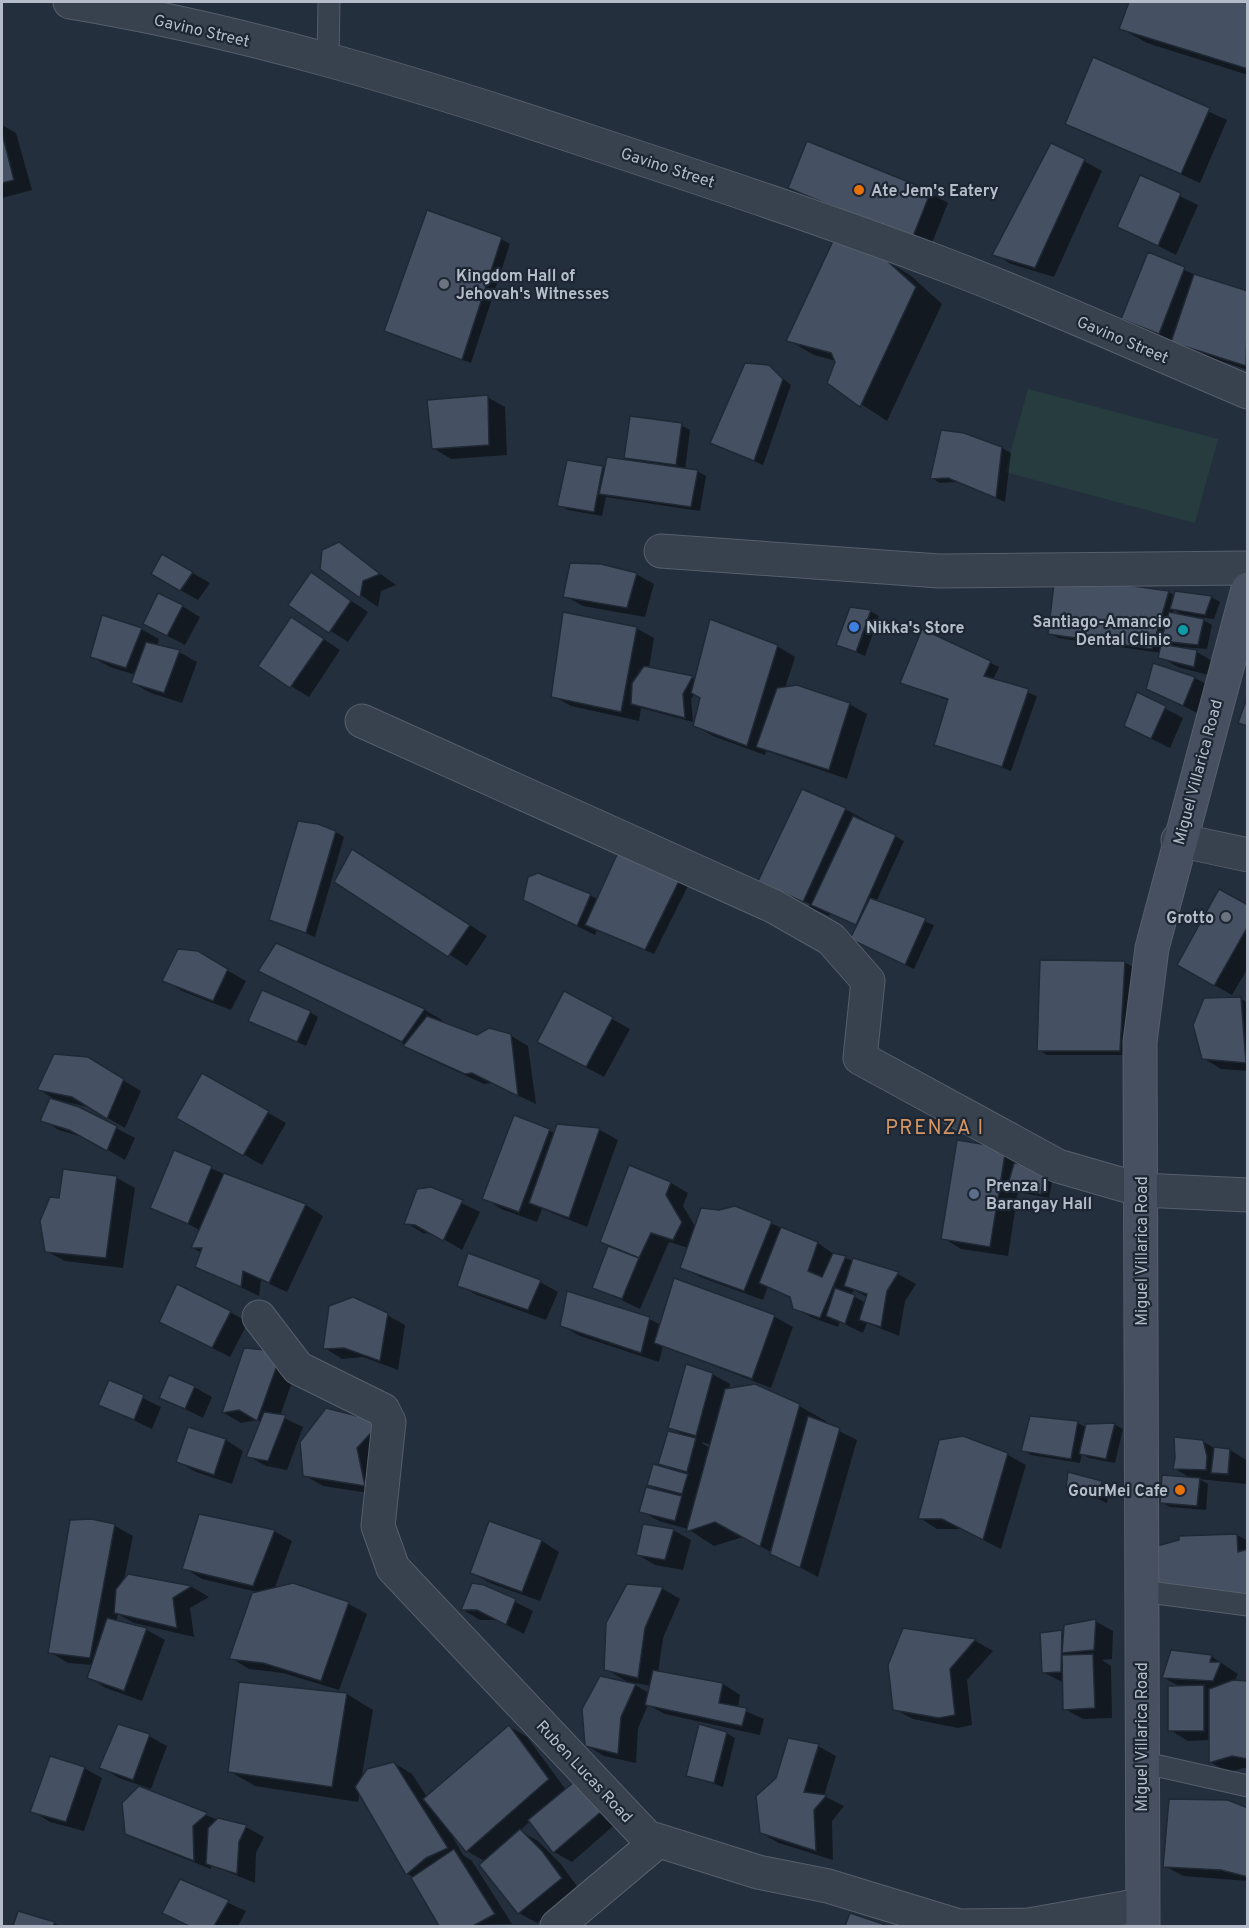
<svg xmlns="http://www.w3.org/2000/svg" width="1249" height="1928" font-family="Overpass,sans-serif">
  <rect width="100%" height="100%" fill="#242f3e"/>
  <path fill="#263c3f" d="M1028 389 1218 439 1195 523 1005 472Z"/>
  <g fill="#0007" fill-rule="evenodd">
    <path d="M1130 2H1248V75L1147 43 1120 28Z"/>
    <path d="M1094 59 1227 120 1200 183 1067 123Z"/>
    <path d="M2 125 16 133 32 190 2 198Z"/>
    <path d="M1084 161 1102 171 1054 277 1011 264 994 254Z"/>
    <path d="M1141 177 1198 205 1176 255 1119 226Z"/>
    <path d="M790 188 930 193 948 203 930 248 808 198Z"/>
    <path d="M501 239 510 244 471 363 386 331Z"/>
    <path d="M1149 254 1200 277 1248 292V370L1191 351 1123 318Z"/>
    <path d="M883 259 910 275 942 304 887 421 828 382 836 361 814 355 788 340Z"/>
    <path d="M769 367 791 385 763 465 712 443Z"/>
    <path d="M487 397 505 407 507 455 451 459 433 448Z"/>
    <path d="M681 425 690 430 685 470 697 471 706 476 700 511 606 497 602 516 568 510 559 505 602 467 606 469 634 462 625 457Z"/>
    <path d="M1002 448 1011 453 1005 502 958 482 940 483 932 478Z"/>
    <path d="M339 544 396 585 381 591 378 607 321 568Z"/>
    <path d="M163 556 210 583 198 600 180 590Z"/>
    <path d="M311 574 368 612 348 642 290 605Z"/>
    <path d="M636 574 654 584 645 617 583 606 565 596Z"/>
    <path d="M1056 577 1169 592 1175 596 1211 597 1220 602 1214 619 1198 617 1212 625 1207 649 1182 647V649L1197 652 1214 662 1212 676 1178 667 1160 657 1161 653 1058 638 1050 633ZM1174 610 1184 616 1172 614ZM1165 641 1176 648 1163 646Z"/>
    <path d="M182 606 200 617 185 645 145 624Z"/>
    <path d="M870 611 879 616 865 656 838 644Z"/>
    <path d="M636 628 654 638 649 668 696 679 777 646 795 657 785 688 849 704 867 714 847 779 766 751 765 755 713 736 695 726 702 697 695 693 691 699 693 722 641 708 639 721 571 706 553 696Z"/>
    <path d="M141 629 159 639 157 646 179 652 197 662 182 703 151 693 133 683 136 675 110 667 92 657Z"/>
    <path d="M310 630 340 650 309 697 291 686Z"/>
    <path d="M923 631 999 667 993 680 1037 696 1011 771 936 744 949 701 902 682Z"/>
    <path d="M1154 665 1195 678 1213 688 1201 715 1148 688Z"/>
    <path d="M1138 694 1183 718 1170 748 1125 726Z"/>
    <path d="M845 809 904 841 876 902 934 925 914 969 861 943 858 926 831 913 829 916 809 907 810 904 785 892V895L759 881Z"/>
    <path d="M336 832 344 837 315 937 271 919Z"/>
    <path d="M621 850 689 884 654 954 597 930 595 935 525 900 590 895 598 900Z"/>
    <path d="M370 861 487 936 467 966 336 881Z"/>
    <path d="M1248 907V968L1232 995 1179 965Z"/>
    <path d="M277 945 425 1010 442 1020 441 1023 477 1037 510 1035 528 1046 536 1104 492 1083 484 1084 423 1056 406 1045 260 971Z"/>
    <path d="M197 953 246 981 231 1010 182 991 164 980Z"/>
    <path d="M1124 962 1133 967 1129 1055H1047L1039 1050Z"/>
    <path d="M1241 999 1248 1003V1071L1221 1069 1203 1058Z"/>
    <path d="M310 1012 318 1017 306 1046 250 1021Z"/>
    <path d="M612 1019 630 1029 604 1077 557 1052Z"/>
    <path d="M106 1070 141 1091 125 1128 89 1107 65 1102 64 1104 78 1108 135 1138 125 1160 89 1139 59 1130 42 1120 58 1101 39 1090Z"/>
    <path d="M202 1075 286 1123 262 1165 178 1117Z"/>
    <path d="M514 1117 555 1133 558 1126 600 1130 618 1140 587 1227 542 1209 537 1222 501 1209 484 1198Z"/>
    <path d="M1005 1149 1054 1172 1049 1198 1018 1192 1008 1256 961 1249 943 1238Z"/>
    <path d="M175 1152 226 1175 306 1205 323 1216 287 1292 261 1280 259 1296 197 1266 202 1253 193 1248 200 1230 152 1207Z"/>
    <path d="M65 1171 117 1178 135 1188 123 1268 65 1261 46 1251 61 1199Z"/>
    <path d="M671 1183 688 1193 683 1206 696 1228 719 1212 734 1208 818 1243 835 1255 898 1274 916 1284 905 1301 899 1336 867 1323 863 1333 840 1322 838 1327 813 1318 794 1308 792 1299 768 1286 763 1300 700 1277 682 1267 688 1248 669 1242 640 1309 594 1287 610 1246 602 1242ZM854 1290 867 1297 866 1303 851 1295Z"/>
    <path d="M431 1188 480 1212 462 1250 435 1234 423 1233 406 1223Z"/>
    <path d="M675 1280 775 1317 793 1327 771 1388 663 1346 659 1362 580 1336 562 1326 649 1319 661 1325Z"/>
    <path d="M540 1282 558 1292 546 1320 477 1295 459 1285Z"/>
    <path d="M230 1312 248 1322 230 1357 179 1331Z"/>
    <path d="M387 1315 405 1325 398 1370 363 1357 342 1359 325 1348Z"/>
    <path d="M245 1350 296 1371 280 1416 303 1427 287 1470 266 1466 248 1456 261 1422 257 1420 241 1423 224 1413Z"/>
    <path d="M712 1374 730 1384 729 1390 799 1406 826 1421 825 1424 857 1440 818 1577 743 1537 714 1546 688 1529 659 1521 641 1511 661 1491 649 1484 673 1470 660 1463 685 1436 670 1427ZM702 1442 711 1445 710 1448 702 1443Z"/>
    <path d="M109 1382 161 1407 152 1429 100 1404Z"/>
    <path d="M194 1387 212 1397 203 1418 161 1397Z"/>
    <path d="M1078 1423 1087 1428 1114 1424 1123 1429 1115 1463 1089 1458 1082 1454 1080 1463 1031 1455 1023 1450Z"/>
    <path d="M381 1424 382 1495 323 1486 304 1475Z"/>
    <path d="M189 1428 226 1440 243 1451 232 1484 196 1472 178 1462Z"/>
    <path d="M963 1437 1008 1455 1026 1465 1001 1549 961 1529H937L920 1518Z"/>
    <path d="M1175 1439 1202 1441 1216 1449 1230 1450 1248 1461 1246 1484 1199 1479 1208 1484 1206 1510 1170 1507 1161 1502 1192 1479 1174 1468Z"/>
    <path d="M1101 1483 1110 1488 1107 1503 1068 1486Z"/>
    <path d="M91 1521 115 1526 133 1536 124 1580 128 1575 192 1587 209 1597 190 1608 194 1637 134 1623 118 1614 116 1622 147 1630 165 1640 142 1701 106 1688 88 1677 93 1665 68 1663 50 1652Z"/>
    <path d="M673 1530 691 1540 683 1570 655 1565 637 1554Z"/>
    <path d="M274 1531 292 1541 274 1590 293 1585 349 1604 367 1614 339 1690 283 1673 249 1669 231 1658 261 1593 202 1579 184 1568Z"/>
    <path d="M1237 1535 1248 1541V1607L1239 1602Z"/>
    <path d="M542 1541 559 1552 540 1601 490 1583 472 1573Z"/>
    <path d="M628 1585 663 1589 680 1599 663 1638 658 1673 723 1684 740 1695 738 1708 764 1719 760 1735 665 1714 648 1705 638 1728 636 1763 604 1756 586 1745 629 1683 606 1669ZM630 1682 651 1686 649 1693Z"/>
    <path d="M484 1586 533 1611 524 1634 497 1620H480L463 1610Z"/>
    <path d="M1095 1621 1113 1631 1112 1659 1102 1660 1111 1666 1112 1718 1083 1719 1065 1709 1064 1683 1043 1672 1061 1632 1064 1633Z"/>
    <path d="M904 1629 976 1641 993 1651 967 1680 972 1725 958 1728 913 1719 894 1709Z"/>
    <path d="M1211 1656 1238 1674 1234 1682H1248V1767L1228 1772 1210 1762V1740L1188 1741 1170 1730 1181 1687 1164 1678Z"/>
    <path d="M241 1684 347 1694 373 1710 361 1781 394 1763 412 1774 427 1797 509 1726 527 1737 566 1790 619 1821 572 1862 554 1852 530 1821 520 1831 538 1841 560 1863 579 1889 537 1923 519 1913 486 1862 467 1851 448 1828 463 1855 472 1861 512 1924 440 1926 415 1878 408 1874 360 1791 358 1802 255 1786 229 1771Z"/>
    <path d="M726 1733 735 1738 723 1787 688 1775Z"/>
    <path d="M149 1736 167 1746 151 1789 119 1778 101 1767Z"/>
    <path d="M818 1746 836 1756 824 1796 844 1806 832 1821 833 1860 779 1843 761 1833Z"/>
    <path d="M84 1768 102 1778 84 1831 50 1822 32 1811Z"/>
    <path d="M139 1788 218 1820 246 1827 264 1837 256 1853 255 1883 211 1865V1869L145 1843 127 1833Z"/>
    <path d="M1248 1810V1881L1183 1876 1165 1866Z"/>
    <path d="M180 1881 246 1911 238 1926H189L164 1913Z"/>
    <path d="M19 1913 54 1923 60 1926H15Z"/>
    <path d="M851 1915 885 1926H847Z"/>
  </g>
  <g fill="#455162" stroke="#1f2835" stroke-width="1.5">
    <path d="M1129 2H1248V69L1119 29Z"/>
    <path d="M1093 57 1210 108 1181 174 1065 124Z"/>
    <path d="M2 133 14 180 2 183Z"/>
    <path d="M807 141 931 191 912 239 788 188Z"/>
    <path d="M1051 143 1085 159 1035 268 992 255Z"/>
    <path d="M1140 175 1181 193 1158 246 1117 227Z"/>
    <path d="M427 210 502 237 462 360 384 331Z"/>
    <path d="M833 241 884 258 916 287 860 407 827 383 835 362 831 353 786 341Z"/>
    <path d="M1148 252 1185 267 1159 334 1121 319Z"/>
    <path d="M1194 274 1248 291 1246 366 1171 342Z"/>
    <path d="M745 363 769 365 783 379 754 461 710 443Z"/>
    <path d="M488 395 489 445 432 449 427 400Z"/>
    <path d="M630 416 682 423 676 465 624 458Z"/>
    <path d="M941 430 964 433 1002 447 996 498 948 478 930 479Z"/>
    <path d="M607 457 698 470 691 507 599 494Z"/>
    <path d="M567 460 603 466 594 512 557 506Z"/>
    <path d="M339 542 380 574 363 581 360 598 320 569 322 550Z"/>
    <path d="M162 554 193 572 180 591 151 574Z"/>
    <path d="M570 563 601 564 637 573 627 608 563 597Z"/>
    <path d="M311 572 351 601 329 633 288 605Z"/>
    <path d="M1055 575 1169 591 1152 649 1048 634Z"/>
    <path d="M1175 591 1212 596 1205 615 1170 609Z"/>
    <path d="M158 593 183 605 167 636 143 624Z"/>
    <path d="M850 607 871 610 856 652 836 645Z"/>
    <path d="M563 612 637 627 621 712 551 697Z"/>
    <path d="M1169 612 1204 619 1198 645 1161 641Z"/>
    <path d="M102 615 142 628 126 668 90 657Z"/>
    <path d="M291 617 324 639 290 688 258 666Z"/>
    <path d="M710 619 778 645 747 746 693 726 700 698 691 693Z"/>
    <path d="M922 629 991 661 984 676 1029 689 1002 767 934 745 948 699 900 683Z"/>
    <path d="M146 642 180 650 164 693 131 683Z"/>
    <path d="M1161 644 1197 650 1194 667 1158 658Z"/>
    <path d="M1153 663 1195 677 1183 706 1146 689Z"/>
    <path d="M644 666 693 676 683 694 685 718 631 704 632 683Z"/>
    <path d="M797 685 850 703 829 770 756 747 777 688Z"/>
    <path d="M1137 692 1166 706 1151 739 1124 726Z"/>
    <path d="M1248 695V726L1238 723Z"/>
    <path d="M802 789 846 808 803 902 758 881Z"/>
    <path d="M853 816 896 835 856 925 811 905Z"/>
    <path d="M298 821 318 824 336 831 306 933 269 920Z"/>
    <path d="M620 848 681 877 645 950 585 925Z"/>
    <path d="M352 849 470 925 448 957 334 882Z"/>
    <path d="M538 873 591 894 577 926 523 900 528 877Z"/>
    <path d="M1219 889 1248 905V926L1214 986 1177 965Z"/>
    <path d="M870 898 926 918 905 965 850 939Z"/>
    <path d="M276 943 425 1009 402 1042 258 971Z"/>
    <path d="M178 949 198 951 228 969 213 1001 162 981Z"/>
    <path d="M1040 960 1125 961 1120 1051H1037Z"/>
    <path d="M262 990 311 1011 297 1042 248 1021Z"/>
    <path d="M564 991 613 1017 586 1067 537 1042Z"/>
    <path d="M1241 997 1246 1063 1202 1059 1193 1025 1204 998Z"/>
    <path d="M427 1016 477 1035 489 1028 511 1034 518 1096 472 1073 465 1074 403 1046Z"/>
    <path d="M54 1054 88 1057 124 1079 107 1119 72 1097 37 1090Z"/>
    <path d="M202 1073 269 1111 243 1156 176 1118Z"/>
    <path d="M50 1098 79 1107 117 1126 107 1151 69 1130 40 1121Z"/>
    <path d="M514 1115 550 1129 519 1212 482 1199Z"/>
    <path d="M557 1124 600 1128 569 1218 529 1203Z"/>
    <path d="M957 1140 1006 1148 990 1247 941 1239Z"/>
    <path d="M174 1150 212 1166 188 1224 150 1208Z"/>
    <path d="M1014 1163 1046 1166 1041 1194 1007 1188Z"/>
    <path d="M629 1165 671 1182 666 1195 682 1222 673 1240 651 1233 639 1258 600 1242Z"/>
    <path d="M63 1169 117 1176 106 1258 45 1252 40 1221 50 1197 59 1198Z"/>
    <path d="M224 1173 306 1204 269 1283 243 1271 241 1287 195 1267 202 1248H191Z"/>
    <path d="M431 1187 463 1200 443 1241 415 1225 404 1224 417 1189Z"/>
    <path d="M735 1206 772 1221 744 1291 680 1268 701 1208 719 1210Z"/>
    <path d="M781 1227 818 1242 808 1271 822 1277 833 1253 846 1256 820 1318 793 1309 790 1297 759 1283Z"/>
    <path d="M608 1246 639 1258 622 1299 592 1288Z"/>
    <path d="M468 1253 541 1280 528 1310 457 1286Z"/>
    <path d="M853 1258 899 1272 887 1291 881 1327 859 1320 867 1294 844 1286Z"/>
    <path d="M674 1278 775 1315 752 1379 654 1343Z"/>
    <path d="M177 1284 231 1311 212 1348 159 1322Z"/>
    <path d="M835 1288 855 1295 845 1324 826 1316Z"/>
    <path d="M567 1291 650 1317 641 1353 560 1326Z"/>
    <path d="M353 1297 388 1313 380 1361 344 1348 323 1349 329 1306Z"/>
    <path d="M244 1348 266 1350 279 1360 257 1421 239 1410 222 1413Z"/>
    <path d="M686 1364 713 1373 696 1436 668 1428Z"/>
    <path d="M169 1375 195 1386 185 1409 159 1398Z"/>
    <path d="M109 1380 144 1395 134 1420 98 1405Z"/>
    <path d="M755 1384 800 1404 760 1547 715 1522 686 1532 725 1389Z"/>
    <path d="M326 1408 381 1422 357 1448 365 1486 303 1476 300 1442Z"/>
    <path d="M264 1412 286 1415 268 1461 246 1457Z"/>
    <path d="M808 1416 840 1428 800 1568 770 1554Z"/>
    <path d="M1030 1416 1078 1421 1071 1459 1021 1451Z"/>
    <path d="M1115 1423 1106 1459 1079 1454 1086 1424Z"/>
    <path d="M188 1427 226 1439 214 1475 176 1462Z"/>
    <path d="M668 1431 696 1438 687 1472 658 1464Z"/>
    <path d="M963 1436 1008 1453 983 1540 942 1519H918L939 1440Z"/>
    <path d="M1174 1437 1203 1440 1207 1456 1206 1470 1173 1469 1175 1458Z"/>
    <path d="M1214 1447 1230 1449 1228 1474 1211 1473Z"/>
    <path d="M653 1464 688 1474 682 1494 647 1485Z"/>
    <path d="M1068 1472 1102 1481 1098 1499 1066 1487Z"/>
    <path d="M1162 1475 1200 1478 1197 1506 1160 1503Z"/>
    <path d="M646 1487 682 1496 675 1521 639 1512Z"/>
    <path d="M199 1514 275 1530 253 1586 182 1569Z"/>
    <path d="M91 1519 115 1524 90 1658 48 1653 70 1520Z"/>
    <path d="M489 1521 542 1540 522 1592 470 1573Z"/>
    <path d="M643 1524 674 1529 665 1560 636 1555Z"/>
    <path d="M1237 1534 1238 1552 1248 1549V1599L1157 1590V1546L1179 1540V1536Z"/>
    <path d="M128 1574 192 1586 173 1598 177 1628 114 1613 116 1589Z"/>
    <path d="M293 1583 349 1602 321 1681 263 1663 229 1659 252 1593Z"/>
    <path d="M472 1583 484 1585 516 1599 506 1625 477 1610H461Z"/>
    <path d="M627 1584 663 1587 645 1628 638 1678 604 1670 606 1623Z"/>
    <path d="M107 1618 147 1628 124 1691 87 1678Z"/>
    <path d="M1096 1619 1094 1650 1062 1653 1064 1625Z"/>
    <path d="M903 1628 976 1639 950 1669 955 1715 939 1718 893 1710 888 1665Z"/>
    <path d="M1062 1630 1061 1672 1042 1673 1040 1633Z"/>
    <path d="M1171 1650 1212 1655 1210 1662H1221L1213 1681 1162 1678Z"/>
    <path d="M1093 1654 1095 1708 1063 1710 1062 1655Z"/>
    <path d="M653 1670 723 1683 719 1703 747 1708 742 1726 645 1705Z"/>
    <path d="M600 1676 636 1684 621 1717 618 1754 585 1746 582 1709Z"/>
    <path d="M1233 1680 1248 1681V1759L1232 1756 1209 1763V1689Z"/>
    <path d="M239 1682 347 1693 332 1787 228 1772Z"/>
    <path d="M1204 1685V1731H1168V1686Z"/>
    <path d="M118 1724 150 1734 133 1780 99 1768Z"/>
    <path d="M699 1724 727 1732 714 1783 686 1776Z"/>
    <path d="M509 1725 549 1779 466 1852 423 1799Z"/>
    <path d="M788 1738 819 1744 804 1792 827 1795 814 1810 816 1851 760 1833 756 1796 776 1778Z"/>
    <path d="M50 1756 85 1767 66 1822 30 1812Z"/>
    <path d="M394 1762 448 1848 426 1858 406 1875 355 1787 367 1769Z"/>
    <path d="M574 1782 602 1811 553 1853 528 1820Z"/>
    <path d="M139 1786 208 1813 193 1826 194 1861 125 1834 122 1803Z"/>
    <path d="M1169 1799 1228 1800 1248 1808V1877L1221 1870 1163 1867Z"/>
    <path d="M218 1818 247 1825 239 1842 237 1874 206 1864 208 1828Z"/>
    <path d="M520 1829 542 1851 562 1878 518 1914 479 1865Z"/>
    <path d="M454 1849 495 1914 473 1926H439L411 1878Z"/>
    <path d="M180 1879 229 1900 214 1926H189L162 1913Z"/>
    <path d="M18 1911 55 1922 53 1926H13Z"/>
    <path d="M850 1913 889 1926H845Z"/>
  </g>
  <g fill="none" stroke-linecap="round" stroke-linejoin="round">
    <g stroke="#565f6c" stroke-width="23">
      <g id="service">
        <path d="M328 60 329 2"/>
        <path d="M1141 1591 1248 1605"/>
        <path d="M1141 1762 1248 1786"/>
      </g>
    </g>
    <g stroke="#565f6c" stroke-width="35">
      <g id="minor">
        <path d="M661 551 939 571 1248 568"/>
        <path d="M362 721 773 906 831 939 868 981 860 1058 1058 1166 1141 1190 1248 1195"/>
        <path d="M1178 840 1248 855"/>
        <path d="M259 1317 298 1368 383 1410 389 1422 378 1526 393 1568 647 1837 758 1872 828 1886 959 1926 1029 1925 1141 1905"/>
        <path d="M557 1926 658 1841"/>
      </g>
    </g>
    <g stroke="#565f6c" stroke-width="35">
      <path id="tertiary" d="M70 2C246 31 419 84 588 141 709 181 830 221 948 266 1049 304 1148 350 1248 392"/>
    </g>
    <g stroke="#565f6c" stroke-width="35">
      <path id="secondary" d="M1143 1926 1140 1042 1152 948 1248 589"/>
    </g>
    <use href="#service" stroke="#38414e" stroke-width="21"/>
    <use href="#minor" stroke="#38414e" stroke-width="33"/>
    <use href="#tertiary" stroke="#38414e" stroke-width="33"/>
    <use href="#secondary" stroke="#465061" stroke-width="33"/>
  </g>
  <g fill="#e8710a" stroke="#1d2633" stroke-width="2">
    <circle cx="859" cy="190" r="6"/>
    <circle cx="1180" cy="1490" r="6"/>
  </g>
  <g fill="#6b7280" stroke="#1d2633" stroke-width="2">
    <circle cx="444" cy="284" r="6"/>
    <circle cx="1226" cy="917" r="6"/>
  </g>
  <circle fill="#3f7fe0" stroke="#1d2633" stroke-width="2" cx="854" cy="627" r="6"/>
  <circle fill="#0f9aa8" stroke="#1d2633" stroke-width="2" cx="1183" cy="630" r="6"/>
  <circle fill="#5c6f8a" stroke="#1d2633" stroke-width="2" cx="974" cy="1194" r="6"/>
  <g text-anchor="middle" stroke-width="4.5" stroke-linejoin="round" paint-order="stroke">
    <g font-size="16" fill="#b4bcc9" stroke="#1d2633">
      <text transform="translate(202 30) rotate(13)" y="6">Gavino Street</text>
      <text transform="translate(668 167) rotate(18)" y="6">Gavino Street</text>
      <text transform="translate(1123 339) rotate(23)" y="6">Gavino Street</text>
      <text transform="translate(1197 772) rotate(-75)" y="6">Miguel Villarica Road</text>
      <text transform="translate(1141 1251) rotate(-90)" y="6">Miguel Villarica Road</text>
      <text transform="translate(1141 1737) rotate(-90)" y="6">Miguel Villarica Road</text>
      <text transform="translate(585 1771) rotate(47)" y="6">Ruben Lucas Road</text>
    </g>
    <g font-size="16" font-weight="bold" fill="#b4bcc9" stroke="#1d2633" text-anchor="start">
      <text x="871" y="196">Ate Jem's Eatery</text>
      <text x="456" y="281">Kingdom Hall of<tspan x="456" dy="18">Jehovah's Witnesses</tspan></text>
      <text x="1171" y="627" text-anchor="end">Santiago-Amancio<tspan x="1171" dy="18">Dental Clinic</tspan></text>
      <text x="866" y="633">Nikka's Store</text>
      <text x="1214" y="923" text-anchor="end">Grotto</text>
      <text x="986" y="1191">Prenza I<tspan x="986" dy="18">Barangay Hall</tspan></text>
      <text x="1168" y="1496" text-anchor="end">GourMei Cafe</text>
    </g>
    <g font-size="20" letter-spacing="1.5" fill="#d59563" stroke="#1d2633">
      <text x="935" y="1134">PRENZA I</text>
    </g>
  </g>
  <rect width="1249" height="1928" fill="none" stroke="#b4bcc9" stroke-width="6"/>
</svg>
